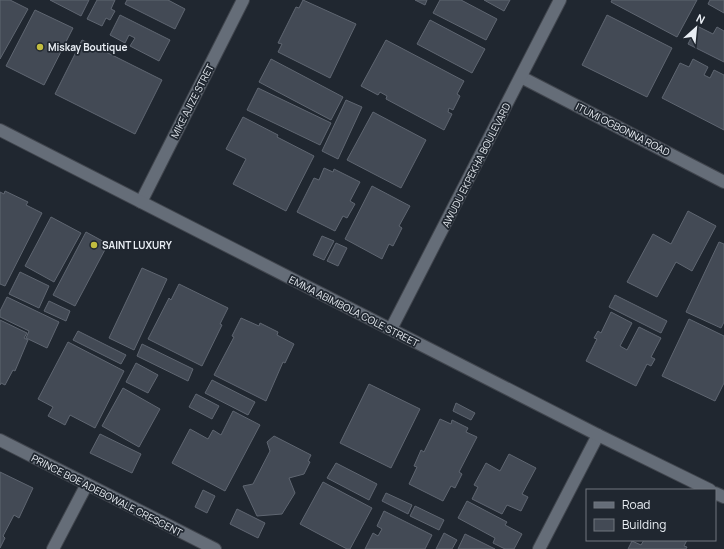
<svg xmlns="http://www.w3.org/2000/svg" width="724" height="549" font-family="Manrope,sans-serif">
  <rect width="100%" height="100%" fill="#202730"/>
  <g fill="#434a55" stroke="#5f6671">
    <path d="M0 0H10L28 9 0 59Z"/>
    <path d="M50 0H89L81 16Z"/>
    <path d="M97 0H115L111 9 115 11 110 20 106 18 102 26 87 19Z"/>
    <path d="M127 0H168L185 9 175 29 125 4Z"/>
    <path d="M303 0 356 24 330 78 278 52 282 44 278 43 296 7 299 8Z"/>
    <path d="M415 0H427L425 5Z"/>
    <path d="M440 0H461L497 19 486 40 433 13Z"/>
    <path d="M484 0H510L504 11Z"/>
    <path d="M612 0H697L677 37 611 2Z"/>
    <path d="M710 0H724V13L708 4Z"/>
    <path d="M35 10 73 28 44 85 6 66Z"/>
    <path d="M120 15 170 40 159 61 130 46 135 38 129 35 125 43 110 35Z"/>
    <path d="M607 15 672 48 647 97 582 65Z"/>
    <path d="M430 20 485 49 472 73 417 44Z"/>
    <path d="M697 26 713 34 717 27 724 31V62L688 44Z"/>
    <path d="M82 40 162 80 135 134 55 94Z"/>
    <path d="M386 40 464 81 457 94 460 96 453 110 449 108 448 112 452 114 444 130 386 99 387 96 380 92 378 95 361 86Z"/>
    <path d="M271 59 343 97 331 120 259 82Z"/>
    <path d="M693 59 708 67 704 75 710 78 714 70 724 75V130L662 98 680 63 689 67Z"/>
    <path d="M258 88 331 123 320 145 247 110Z"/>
    <path d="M346 100 362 107 338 159 322 151Z"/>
    <path d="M373 112 426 140 401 188 347 160Z"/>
    <path d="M243 117 278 135 277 137 314 156 286 211 233 184 246 159 226 149Z"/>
    <path d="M324 168 333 172 334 169 360 182 350 201 355 204 347 218 343 216 335 231 297 212 314 178 319 180Z"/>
    <path d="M372 186 410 206 399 226 402 228 393 246 389 244 382 259 345 239Z"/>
    <path d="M5 191 28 202 26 205 42 213 5 286 0 284V192L4 194Z"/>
    <path d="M688 211 716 226 692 271 676 262 657 297 627 282 653 234 671 244Z"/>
    <path d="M51 217 81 233 54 282 25 266Z"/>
    <path d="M86 232 108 244 75 306 53 295Z"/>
    <path d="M322 236 334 241 324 260 313 255Z"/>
    <path d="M719 242 724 244V322L721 328 686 312Z"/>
    <path d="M336 243 347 248 338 266 327 261Z"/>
    <path d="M142 268 167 279 134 350 109 338Z"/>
    <path d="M20 272 49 286 39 308 9 294Z"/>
    <path d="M179 284 228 308 220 324 222 325 202 366 148 339 169 298 171 300Z"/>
    <path d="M615 295 667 321 661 333 609 307Z"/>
    <path d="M7 297 59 322 47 348 26 338 29 331 0 317V311Z"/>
    <path d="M49 301 70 311 66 321 44 311Z"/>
    <path d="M611 312 632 323 620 346 627 350 639 327 661 338 651 357 655 359 651 366 647 364 636 386 586 361 597 339 594 338 598 331 601 333Z"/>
    <path d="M241 318 259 326 260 323 278 332 277 335 294 344 285 363 283 362 266 401 214 375 234 337 232 336Z"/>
    <path d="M689 319 724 336V383L715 401 662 376Z"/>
    <path d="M0 320 27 333 24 338 28 340 15 371 13 370 5 385 1 383 0 385Z"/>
    <path d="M78 331 126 355 121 364 73 340Z"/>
    <path d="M68 342 124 371 95 428 70 415 65 425 48 416 53 407 38 399Z"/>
    <path d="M142 344 193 369 188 381 137 356Z"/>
    <path d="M136 363 158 375 148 393 126 382Z"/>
    <path d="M212 380 255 402 248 415 205 393Z"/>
    <path d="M369 384 420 409 391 468 340 443Z"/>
    <path d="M123 388 160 409 139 447 102 426Z"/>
    <path d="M196 394 219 406 212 419 189 407Z"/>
    <path d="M456 403 475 413 471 420 453 411Z"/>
    <path d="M233 411 260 425 225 491 172 463 190 429 208 439 213 430 221 435Z"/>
    <path d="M440 419 451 424 452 420 468 428 466 432 477 437 459 472 462 474 455 488 451 486 443 501 409 484 417 467 414 466 421 450 424 452Z"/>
    <path d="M100 434 141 454 132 473 90 453Z"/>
    <path d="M274 436 311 455 308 461 310 462 304 474 289 478 295 493 282 514 257 516 243 486 253 484 270 451 267 442Z"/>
    <path d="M509 454 536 468 522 494 528 497 521 511 507 505 502 514 472 499 478 487 474 485 486 463 500 471Z"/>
    <path d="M336 463 377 484 369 500 327 478Z"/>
    <path d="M0 472 33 488 19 518 14 515 3 536 5 538 0 548Z"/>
    <path d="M323 482 372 508 350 549H347L300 524Z"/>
    <path d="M203 490 215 496 207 513 195 507Z"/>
    <path d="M386 493 412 505 408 514 382 501Z"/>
    <path d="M467 501 507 522 505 525 522 534 514 549H505L493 543 495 538 458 518Z"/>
    <path d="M415 506 444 520 439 530 410 516Z"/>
    <path d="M237 509 265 523 258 538 230 524Z"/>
    <path d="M384 511 432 535 425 549H365L373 533 378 536 382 529 377 526Z"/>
    <path d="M444 533 457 540 452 549H436Z"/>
    <path d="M465 534 495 549H458Z"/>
    <path d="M644 540H687L684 546 687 547 686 549H628L632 541 641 545Z"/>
  </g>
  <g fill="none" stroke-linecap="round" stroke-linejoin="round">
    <g stroke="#40454d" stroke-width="14">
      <g id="street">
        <path d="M521 77 724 182"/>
        <path d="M141 202 243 0"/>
        <path d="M391 329 560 0"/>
        <path d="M0 440 215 549"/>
        <path d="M53 549 87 484"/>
        <path d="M539 549 598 435"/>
      </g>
    </g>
    <g stroke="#40454d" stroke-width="14">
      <g id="secondary">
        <path d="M0 130 598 435 710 490"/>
        <path d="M715 493 724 497"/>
      </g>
    </g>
    <use href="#street" stroke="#656d78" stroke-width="12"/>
    <use href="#secondary" stroke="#656d78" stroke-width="12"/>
  </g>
  <g fill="#c2bd3f" stroke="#202730" stroke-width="1.5">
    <circle cx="40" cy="47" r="4"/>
    <circle cx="94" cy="245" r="4"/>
  </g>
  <g text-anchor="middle" stroke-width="3.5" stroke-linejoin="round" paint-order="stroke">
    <g font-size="10" font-weight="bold" fill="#e9eef4" stroke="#202730" text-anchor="start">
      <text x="48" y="51">Miskay Boutique</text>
      <text x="102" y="249">SAINT LUXURY</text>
    </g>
    <g font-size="10" fill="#e9eef4" stroke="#202730">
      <text transform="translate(192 101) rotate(-63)" y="4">MIKE AJIZE STRET</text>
      <text transform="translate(623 129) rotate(27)" y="4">ITUMI OGBONNA ROAD</text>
      <text transform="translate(476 165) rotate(-63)" y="4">AWUDU EKPEKHA BOULEVARD</text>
      <text transform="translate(354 311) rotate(27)" y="4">EMMA ABIMBOLA COLE STREET</text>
      <text transform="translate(107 495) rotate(27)" y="4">PRINCE BOE ADEBOWALE CRESCENT</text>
    </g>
  </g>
  <rect x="586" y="489" width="130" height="52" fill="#202730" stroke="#70777e"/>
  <rect x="594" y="502" width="20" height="6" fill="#656d78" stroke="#70777e"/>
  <text x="622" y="509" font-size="12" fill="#e9eef4">Road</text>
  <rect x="594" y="519" width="20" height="12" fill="#434a55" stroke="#70777e"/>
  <text x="622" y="529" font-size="12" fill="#e9eef4">Building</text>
  <g transform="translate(696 28) rotate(27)" stroke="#202730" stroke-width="3" paint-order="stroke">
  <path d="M0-3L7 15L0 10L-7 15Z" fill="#e9eef4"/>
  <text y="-6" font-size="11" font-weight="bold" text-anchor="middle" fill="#e9eef4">N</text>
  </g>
</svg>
